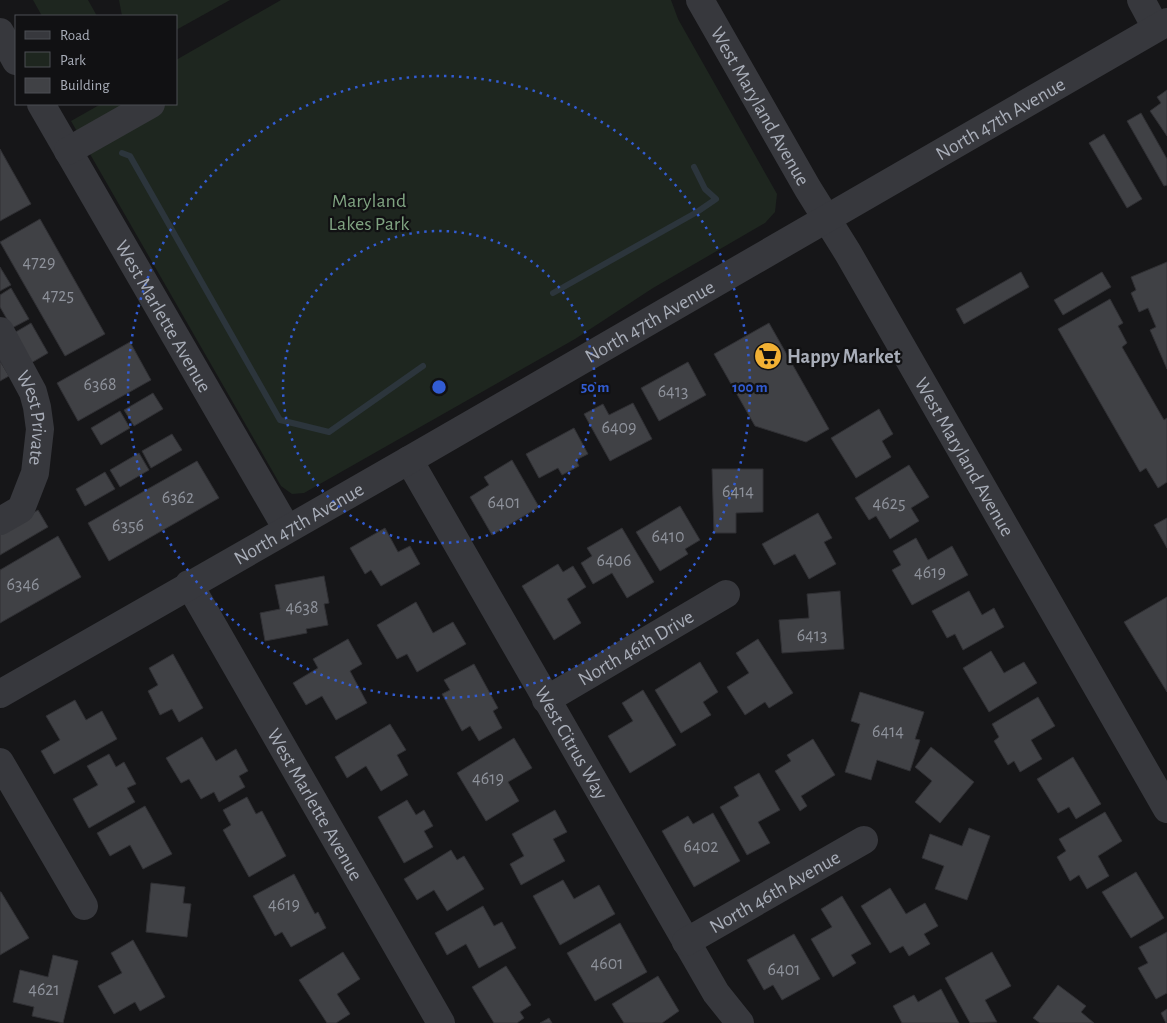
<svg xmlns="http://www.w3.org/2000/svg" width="1167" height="1023" font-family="'Alegreya Sans',sans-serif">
  <rect width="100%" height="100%" fill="#161618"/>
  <g fill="#1e261f">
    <path d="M33 0H88L97 16H42Z"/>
    <path d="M119 0H230L176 30V16H122Z"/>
    <path d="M281 0H671L678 19 777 194 775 212 765 223 653 288 575 339 304 493 292 494 281 486 71 121 101 104H176V60Z"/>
  </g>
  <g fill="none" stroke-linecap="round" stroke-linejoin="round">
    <g stroke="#2c353c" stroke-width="6">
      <path d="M122 153 130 156 280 420 329 432 423 366"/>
      <path d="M553 293 697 212 716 199 705 189 694 167"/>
    </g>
  </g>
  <g fill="#404145" stroke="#303034">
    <path d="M1167 90V136L1150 111 1161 103 1157 97Z"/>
    <path d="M1141 113 1167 159V185L1164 186 1127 121Z"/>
    <path d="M1104 134 1142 199 1127 208 1089 143Z"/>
    <path d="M0 149 31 204 0 221Z"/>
    <path d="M40 219 105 334 65 356 0 242Z"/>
    <path d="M1167 262V369L1150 330 1156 327 1148 308 1139 312 1131 293 1136 290 1131 277Z"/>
    <path d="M0 267 11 285 0 291Z"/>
    <path d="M1021 272 1029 287 964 324 956 309Z"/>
    <path d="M1102 272 1111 287 1063 315 1054 300Z"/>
    <path d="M11 288 29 319 12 328 0 307V295Z"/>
    <path d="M1110 299 1123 323 1118 326 1127 343 1122 347 1164 420 1167 418V482L1158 488 1146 468 1140 472 1058 329Z"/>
    <path d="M31 323 48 353 31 363 14 333Z"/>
    <path d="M769 323 829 429 806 442 755 426 714 354Z"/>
    <path d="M130 342 151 380 78 421 57 383Z"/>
    <path d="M0 361 9 376 0 381Z"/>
    <path d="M688 362 706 395 659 421 641 388Z"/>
    <path d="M153 393 163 409 134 426 124 410Z"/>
    <path d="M633 403 652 439 610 461 584 414 603 404 609 415Z"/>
    <path d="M879 409 893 434 882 441 891 457 856 478 831 438Z"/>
    <path d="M120 411 130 428 101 445 91 428Z"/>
    <path d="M574 428 588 454 576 460 579 466 562 475 558 468 539 478 526 454Z"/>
    <path d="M172 434 182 450 151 468 142 451Z"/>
    <path d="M139 453 149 470 120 487 110 470Z"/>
    <path d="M512 460 539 507 492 535 470 497 489 485 484 477Z"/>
    <path d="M197 461 219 498 109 561 88 523Z"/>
    <path d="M909 465 929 497 911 508 919 521 890 539 876 516 869 520 855 498Z"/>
    <path d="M712 469H763V512L736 513V533H714Z"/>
    <path d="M105 472 115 489 85 506 76 489Z"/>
    <path d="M680 506 700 540 685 549 688 554 660 571 636 532Z"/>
    <path d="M38 510 48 527 0 555V533Z"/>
    <path d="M818 513 832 538 824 542 836 564 809 579 795 554 774 565 762 544Z"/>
    <path d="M1167 518V548L1154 525Z"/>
    <path d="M385 528 398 552 410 546 420 564 381 586 371 570 365 574 350 548Z"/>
    <path d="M622 528 654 582 627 598 612 573 593 584 581 563 592 556 587 548Z"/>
    <path d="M58 536 81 577 0 623V570Z"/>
    <path d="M916 538 928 560 952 546 968 575 912 605 892 570 901 565 893 551Z"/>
    <path d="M558 564 563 572 573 566 586 587 567 599 581 623 554 640 522 586Z"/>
    <path d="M324 576 329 603 324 604 328 625 306 629 307 633 265 641 260 613 280 609 275 585Z"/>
    <path d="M840 591 844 649 782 653 779 620 809 618 807 594Z"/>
    <path d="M969 591 982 615 994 608 1004 627 963 650 955 634 947 638 932 611Z"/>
    <path d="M1167 597V692L1124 622Z"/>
    <path d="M416 602 433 633 453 622 466 644 417 672 407 654 397 659 377 625Z"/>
    <path d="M348 639 362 664 350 671 367 703 336 720 322 696 306 705 293 683 318 668 313 659Z"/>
    <path d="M758 639 793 693 769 708 765 702 745 715 727 687 749 673 736 653Z"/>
    <path d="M991 651 1004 673 1024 662 1037 683 989 712 963 668Z"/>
    <path d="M173 654 203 708 179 722 172 709 160 715 148 691 158 685 149 668Z"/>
    <path d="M700 662 718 692 703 702 711 715 681 733 655 690Z"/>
    <path d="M474 664 498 708 493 711 502 728 479 741 470 726 462 731 442 694 450 690 444 680Z"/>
    <path d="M643 690 676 745 630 773 608 736 633 721 622 703Z"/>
    <path d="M860 692 924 712 915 739 920 740 910 771 877 760 871 780 845 772 860 724 851 721Z"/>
    <path d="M1038 697 1055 726 1031 740 1042 759 1020 772 1014 761 1008 765 994 741 999 737 992 724Z"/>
    <path d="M75 700 86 720 102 711 117 739 54 774 41 751 60 740 46 716Z"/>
    <path d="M390 724 406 750 397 755 408 775 381 791 366 766 347 778 335 757Z"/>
    <path d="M202 737 216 761 236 749 248 771 239 776 245 787 219 802 214 792 201 799 189 779 181 783 166 758Z"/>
    <path d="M514 738 532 768 508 782 519 801 486 821 457 773Z"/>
    <path d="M813 739 835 775 801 796 807 806 800 811 775 771 791 761 787 755Z"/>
    <path d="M931 747 974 782 940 823 915 802 932 781 915 767Z"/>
    <path d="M109 754 116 767 124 762 136 784 127 788 135 802 89 828 73 799 98 785 87 766Z"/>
    <path d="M1073 757 1101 804 1076 819 1069 807 1058 813 1037 779Z"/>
    <path d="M759 773 780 810 758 822 770 843 747 855 720 807 739 796 734 787Z"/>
    <path d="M247 797 256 814 262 811 286 856 249 877 223 830 231 825 223 810Z"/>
    <path d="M407 800 416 815 424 810 433 826 424 831 433 847 404 863 378 817Z"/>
    <path d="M145 806 172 854 143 869 130 845 110 856 97 833Z"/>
    <path d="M555 810 567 832 553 839 565 861 521 885 510 864 524 856 512 834Z"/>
    <path d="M1105 812 1122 841 1098 856 1109 876 1087 889 1079 875 1070 881 1057 857 1066 851 1059 839Z"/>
    <path d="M713 813 740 861 694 887 662 831 688 816 693 824Z"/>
    <path d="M969 828 990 836 967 900 935 889 944 866 922 858 930 834 962 846Z"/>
    <path d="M451 850 457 860 464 856 484 889 447 911 434 890 417 900 404 879Z"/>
    <path d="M1136 872 1164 918 1131 938 1102 892Z"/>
    <path d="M294 874 315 914 318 912 326 928 291 947 282 932 275 936 253 896Z"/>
    <path d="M563 880 574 899 599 885 615 914 560 945 533 896Z"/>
    <path d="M151 883 185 887 183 903 191 904 187 937 146 932Z"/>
    <path d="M890 888 906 914 925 903 938 926 924 934 930 944 909 956 903 946 890 953 861 906Z"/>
    <path d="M0 892H1L29 938 0 955Z"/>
    <path d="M842 896 871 944 851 955 856 963 833 977 811 939 832 927 821 909Z"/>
    <path d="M483 906 494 926 502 922 516 948 479 968 466 944 447 955 435 933Z"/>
    <path d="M620 923 647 972 595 1001 567 953Z"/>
    <path d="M1167 932V993L1156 999 1138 968 1148 963 1139 947Z"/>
    <path d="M794 934 820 979 782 1000 773 985 764 990 747 960Z"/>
    <path d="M133 940 165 997 140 1011 135 1002 114 1014 98 986 122 973 111 953Z"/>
    <path d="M343 952 360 979 337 994 350 1014 336 1023H327L299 980Z"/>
    <path d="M992 952 1011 986 985 1000 997 1022 970 1023 945 978Z"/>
    <path d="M53 955 78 961 63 1023 32 1016 34 1007 13 1002 20 970 48 977Z"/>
    <path d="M506 966 531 1005 520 1012 524 1018 517 1023H494L472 987Z"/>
    <path d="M658 976 679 1011 662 1023H624L612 1004Z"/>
    <path d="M1058 985 1086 1006 1081 1012 1094 1023H1040L1033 1018Z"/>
    <path d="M941 989 959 1023H902L893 1006 914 995 918 1002Z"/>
    <path d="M1167 1009V1023H1166L1161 1013Z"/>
    <path d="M549 1018 552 1023H540Z"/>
  </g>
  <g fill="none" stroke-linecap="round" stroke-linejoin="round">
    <g stroke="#37383d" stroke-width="28">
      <path id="s1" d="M700 0 808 189 848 253 1167 809"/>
      <path d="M1141 0 1156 28"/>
      <path d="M0 32 16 61"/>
      <path id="s2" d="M41 104 287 529"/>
      <path d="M68 151 151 104"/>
      <path id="s3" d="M0 331 33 392 37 407 40 429 35 473 21 509 0 521"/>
      <path id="s4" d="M409 460 716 993 740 1023"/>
      <path id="s5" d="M189 584 441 1023"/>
      <path id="s6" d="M0 694 409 460 1167 22"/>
      <path id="s7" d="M546 700 726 594"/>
      <path d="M0 762 84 906"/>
      <path id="s8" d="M686 942 864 840"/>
    </g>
  </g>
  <g fill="none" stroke="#325cd3" stroke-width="2.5" stroke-dasharray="2.5 5">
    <circle cx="439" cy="387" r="156"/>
    <circle cx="439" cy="387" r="311"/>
  </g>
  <defs>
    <g id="supermarket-disc" transform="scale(1.4375)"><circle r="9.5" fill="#f2b134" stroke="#111113"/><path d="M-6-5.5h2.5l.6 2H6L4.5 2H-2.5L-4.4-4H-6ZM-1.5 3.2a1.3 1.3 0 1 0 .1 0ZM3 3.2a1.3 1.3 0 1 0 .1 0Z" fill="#111"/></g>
  </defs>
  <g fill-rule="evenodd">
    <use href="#supermarket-disc" x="768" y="356"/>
  </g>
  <g text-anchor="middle" stroke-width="4.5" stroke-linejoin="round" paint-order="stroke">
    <g font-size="18" fill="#8e929b">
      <text x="39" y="268">4729</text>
      <text x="58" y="301">4725</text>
      <text x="100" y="390">6368</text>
      <text x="673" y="397">6413</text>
      <text x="619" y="433">6409</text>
      <text x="738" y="497">6414</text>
      <text x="178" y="503">6362</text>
      <text x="504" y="508">6401</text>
      <text x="889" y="509">4625</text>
      <text x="128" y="531">6356</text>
      <text x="668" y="542">6410</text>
      <text x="614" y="566">6406</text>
      <text x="930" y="578">4619</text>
      <text x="23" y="590">6346</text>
      <text x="302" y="613">4638</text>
      <text x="812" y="641">6413</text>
      <text x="888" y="737">6414</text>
      <text x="488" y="784">4619</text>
      <text x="701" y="852">6402</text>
      <text x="284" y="910">4619</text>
      <text x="607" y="969">4601</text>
      <text x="784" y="975">6401</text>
      <text x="44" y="995">4621</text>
    </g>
    <g font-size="20" fill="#a8adb8" stroke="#111113">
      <text dy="7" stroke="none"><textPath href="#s1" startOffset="122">West Maryland Avenue</textPath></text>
      <text dy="7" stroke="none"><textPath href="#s6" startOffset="1154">North 47th Avenue</textPath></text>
      <text dy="7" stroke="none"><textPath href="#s2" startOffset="245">West Marlette Avenue</textPath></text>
      <text dy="7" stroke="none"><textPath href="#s6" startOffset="749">North 47th Avenue</textPath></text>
      <text dy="7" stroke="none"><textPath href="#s3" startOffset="95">West Private</textPath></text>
      <text dy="7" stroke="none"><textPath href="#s1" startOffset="528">West Maryland Avenue</textPath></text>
      <text dy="7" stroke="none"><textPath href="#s6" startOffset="344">North 47th Avenue</textPath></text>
      <text dy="7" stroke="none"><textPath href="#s7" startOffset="104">North 46th Drive</textPath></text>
      <text dy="7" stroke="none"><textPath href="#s4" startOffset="326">West Citrus Way</textPath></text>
      <text dy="7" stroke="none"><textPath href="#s5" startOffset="254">West Marlette Avenue</textPath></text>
      <text dy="7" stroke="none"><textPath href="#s8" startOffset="102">North 46th Avenue</textPath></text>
    </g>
    <g font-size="20" fill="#7fa381" stroke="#111113">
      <text x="369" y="207">Maryland<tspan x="369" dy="23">Lakes Park</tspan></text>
    </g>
    <g font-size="20" font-weight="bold" fill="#a8adb8" stroke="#111113" text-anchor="start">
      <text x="787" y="363">Happy Market</text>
    </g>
  </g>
  <circle cx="439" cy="387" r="8" fill="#325cd3" stroke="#111113" stroke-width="2.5"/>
  <g font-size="15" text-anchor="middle" font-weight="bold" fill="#325cd3" stroke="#111113" stroke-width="4.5" stroke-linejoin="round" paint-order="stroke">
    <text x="595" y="392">50 m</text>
    <text x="750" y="392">100 m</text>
  </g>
  <rect x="15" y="15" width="162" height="90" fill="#111113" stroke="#4d4f55"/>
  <rect x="25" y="31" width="25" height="8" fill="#37383d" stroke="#4d4f55"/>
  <text x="60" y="40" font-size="15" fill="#a8adb8">Road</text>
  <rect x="25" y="52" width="25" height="15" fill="#1e261f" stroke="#4d4f55"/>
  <text x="60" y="65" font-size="15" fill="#a8adb8">Park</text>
  <rect x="25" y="78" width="25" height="15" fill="#404145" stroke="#4d4f55"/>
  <text x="60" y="90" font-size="15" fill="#a8adb8">Building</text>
</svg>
